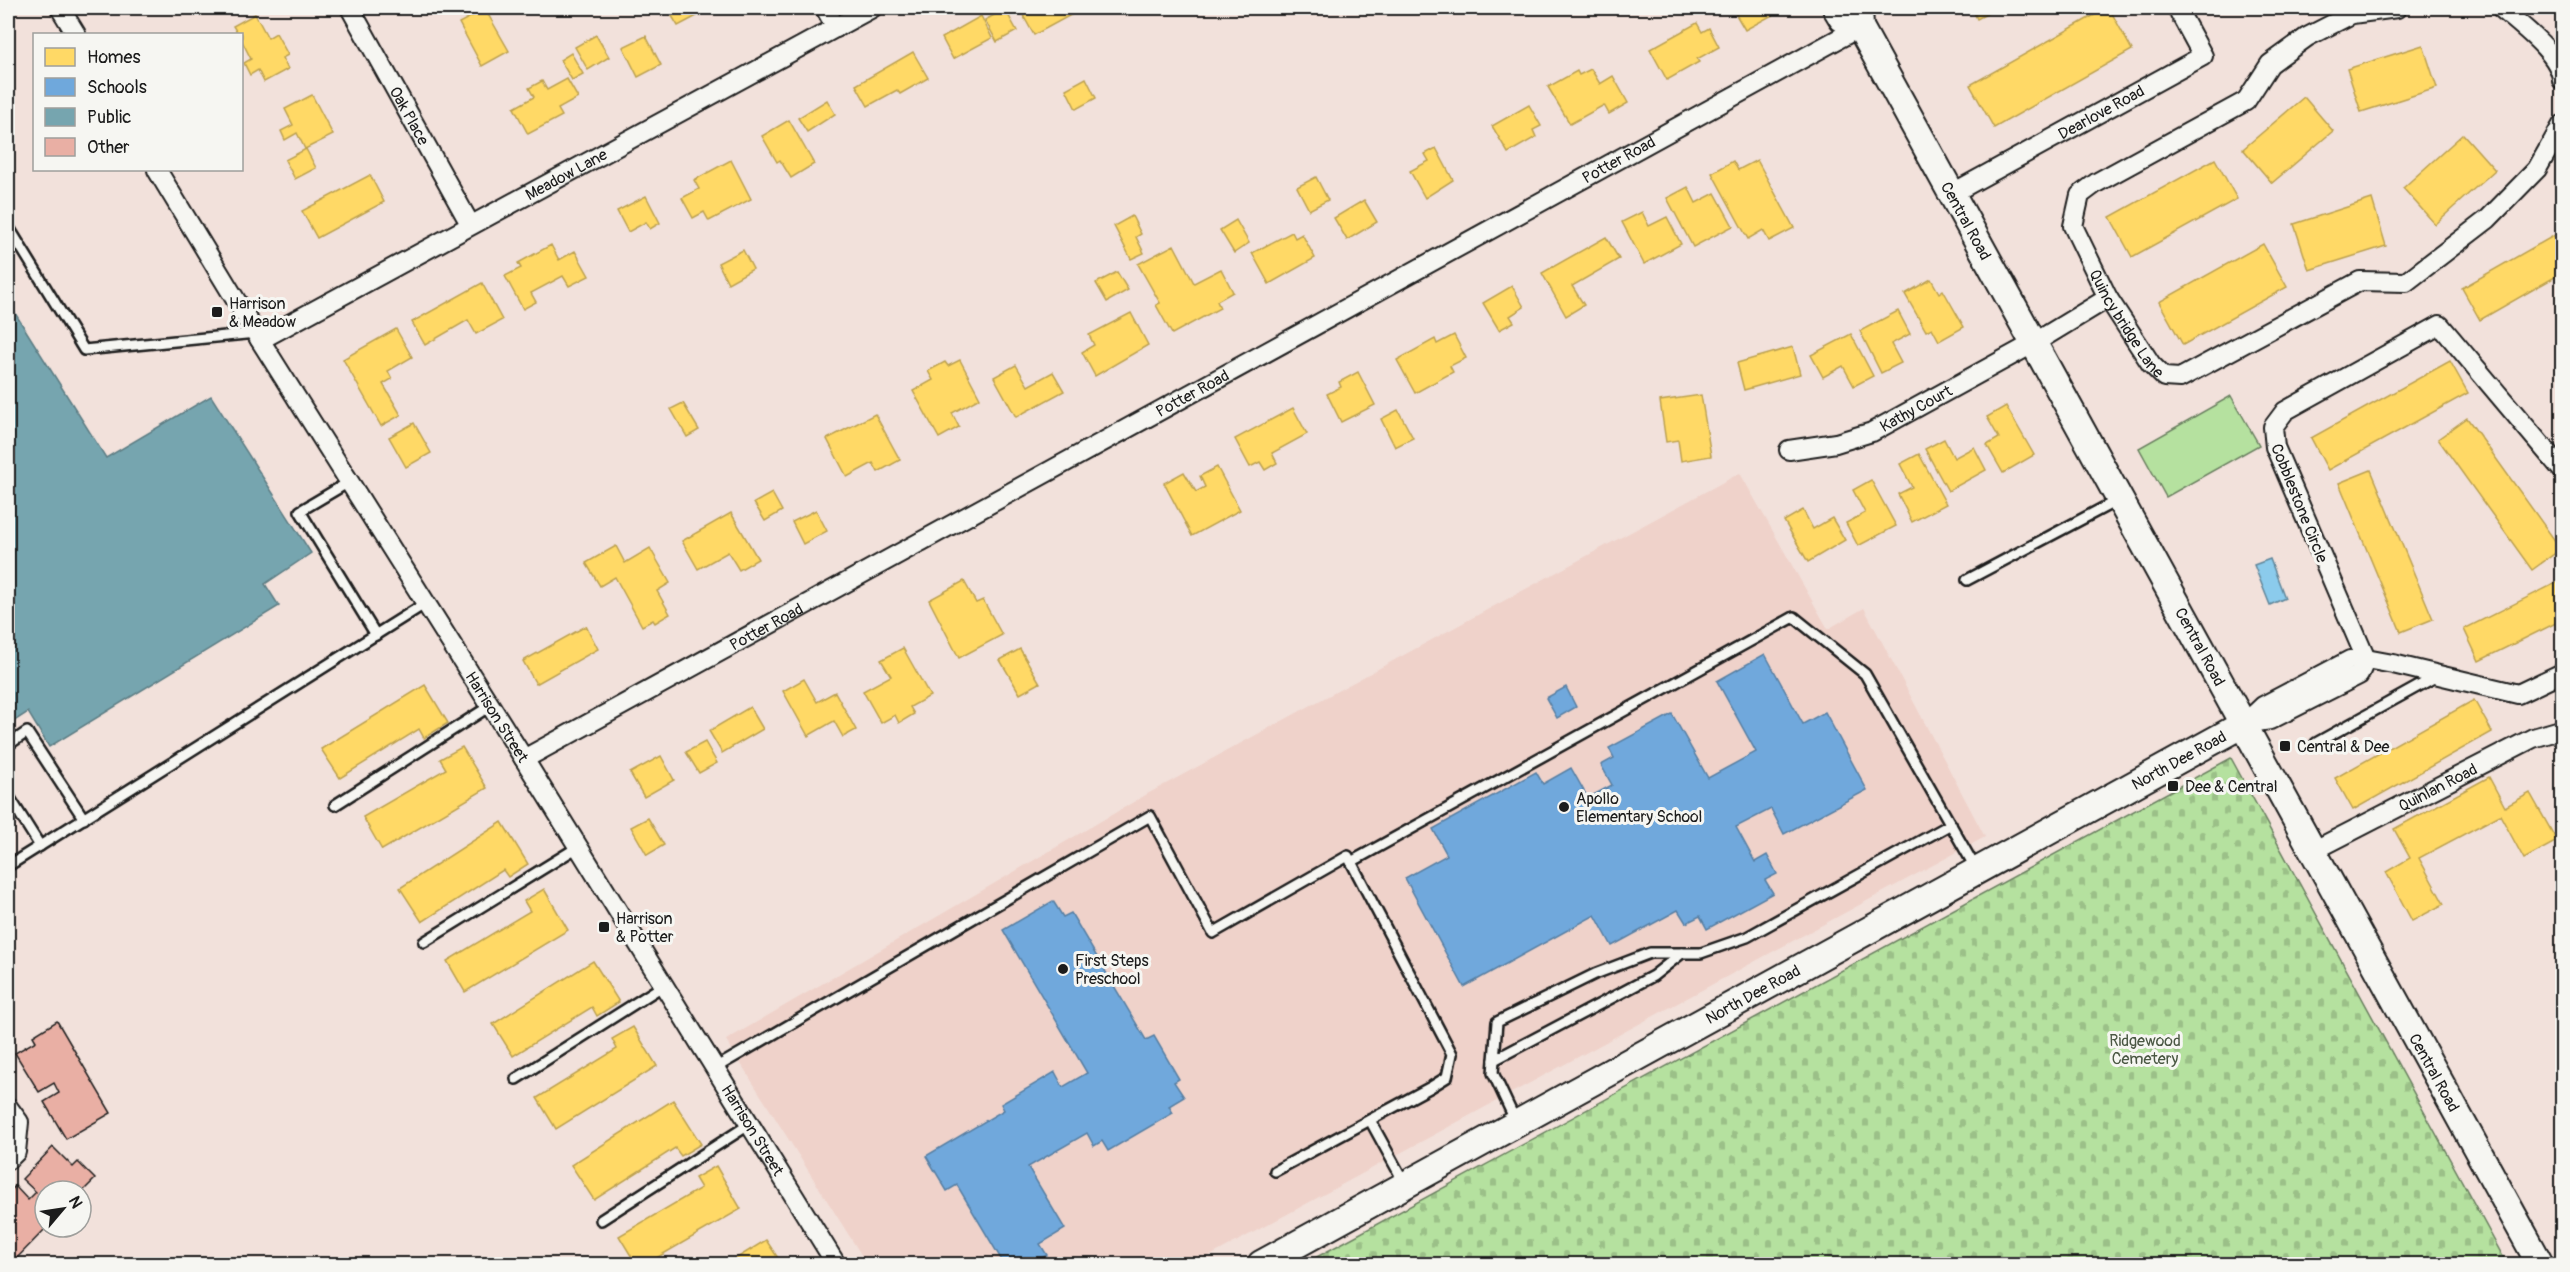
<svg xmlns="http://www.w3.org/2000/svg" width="2570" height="1272" font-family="Pangolin,sans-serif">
  <defs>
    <pattern id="cemetery-stones" width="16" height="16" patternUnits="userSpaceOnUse" patternTransform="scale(1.5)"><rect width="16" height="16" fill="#b5e19f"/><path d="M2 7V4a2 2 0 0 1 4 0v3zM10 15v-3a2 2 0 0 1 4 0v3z" fill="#9bc088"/></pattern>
  </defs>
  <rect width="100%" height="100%" fill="#f2e1db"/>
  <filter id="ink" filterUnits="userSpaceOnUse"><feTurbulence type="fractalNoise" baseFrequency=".0167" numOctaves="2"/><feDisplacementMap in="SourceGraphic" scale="12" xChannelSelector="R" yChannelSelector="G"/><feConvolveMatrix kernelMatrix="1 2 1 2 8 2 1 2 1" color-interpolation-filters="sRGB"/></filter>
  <g filter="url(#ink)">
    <path fill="#efd2ca" d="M1740 473 1828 629 1864 608 1985 837 1195 1264H867L726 1040 1149 793Z"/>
    <path fill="#b5e19f" stroke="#687e5e" stroke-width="1.5" d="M2231 396 2259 445 2166 497 2139 448Z"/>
    <path fill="url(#cemetery-stones)" stroke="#687e5e" stroke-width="1.5" d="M2231 758 2507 1264H1304Z"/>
    <path fill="#8bcbec" stroke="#5f8599" stroke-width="1.5" d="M2270 559 2285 598 2270 605 2254 565Z"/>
    <g fill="#ffd966" stroke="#bba050" stroke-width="1.5">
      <path d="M667 8H712L678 26Z"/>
      <path d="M1019 8H1079L1080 10 1034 35Z"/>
      <path d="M1732 8H1776L1778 12 1745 30Z"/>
      <path d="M1972 8H1998L1977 19Z"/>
      <path d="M2104 8H2109L2132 50 1994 128 1970 85 2105 9Z"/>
      <path d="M485 9 509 51 482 66 459 23Z"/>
      <path d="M1005 9 1017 31 997 42 985 20Z"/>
      <path d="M255 14 268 38 276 33 288 55 282 58 288 69 264 82 258 70 250 75 244 63 251 59 242 41V34H238L233 26Z"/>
      <path d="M981 16 992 38 953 59 942 38Z"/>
      <path d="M1697 23 1702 32 1709 28 1719 47 1697 59 1699 62 1667 80 1650 49Z"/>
      <path d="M596 35 609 57 588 70 575 47Z"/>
      <path d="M646 36 661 65 638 77 623 47Z"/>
      <path d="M2423 45 2437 88 2361 112 2347 69Z"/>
      <path d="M913 52 928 78 900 94 897 90 868 106 856 85Z"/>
      <path d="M571 53 583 74 572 80 560 60Z"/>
      <path d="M1591 69 1600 84 1613 76 1628 103 1609 114 1604 105 1570 124 1548 87 1577 71 1579 75Z"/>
      <path d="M1086 78 1096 98 1076 109 1066 89Z"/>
      <path d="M567 79 578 98 558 109 562 116 528 134 514 108 534 97 529 88 542 81 547 90Z"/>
      <path d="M312 95 333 135 305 149 297 133 285 140 281 131 293 125 285 109Z"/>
      <path d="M2304 97 2333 131 2272 183 2243 149Z"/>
      <path d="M827 100 835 114 807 132 798 118Z"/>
      <path d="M1529 105 1541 126 1533 130 1536 137 1508 153 1492 126Z"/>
      <path d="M789 120 814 164 791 178 780 160 777 162 762 136Z"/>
      <path d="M2463 134 2495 170 2435 224 2403 188Z"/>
      <path d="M1436 148 1453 180 1425 198 1410 171 1429 161 1425 154Z"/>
      <path d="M306 149 316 168 295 179 285 160Z"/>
      <path d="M2215 159 2237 199 2132 257 2110 217Z"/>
      <path d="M731 160 751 199 709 221 704 212 693 218 682 198 699 189 694 180Z"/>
      <path d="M1757 160 1794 228 1769 241 1763 230 1748 239 1712 173 1733 161 1738 170Z"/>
      <path d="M370 175 384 202 317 238 302 211Z"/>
      <path d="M1316 177 1328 200 1309 210 1297 187Z"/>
      <path d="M1688 187 1696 203 1715 193 1733 226 1693 247 1667 198Z"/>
      <path d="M646 196 660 223 650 229 646 222 628 232 617 211Z"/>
      <path d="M2372 199 2386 246 2309 270 2294 224Z"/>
      <path d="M1364 200 1377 222 1347 240 1334 218Z"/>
      <path d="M1642 212 1649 226 1667 217 1681 244 1644 264 1622 222Z"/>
      <path d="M1132 216 1141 234 1136 237 1144 253 1131 259 1114 226Z"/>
      <path d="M1236 220 1249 243 1234 253 1220 230Z"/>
      <path d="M2562 231V273L2480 320 2462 288Z"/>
      <path d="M1292 232 1295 238 1302 234 1315 258 1269 284 1252 253Z"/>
      <path d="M1606 237 1619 259 1572 286 1584 305 1566 316 1542 273Z"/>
      <path d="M2263 244 2287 287 2183 345 2159 302Z"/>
      <path d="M551 245 559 260 575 251 589 276 569 286 563 276 531 293 536 302 523 309 505 276 521 268 518 263Z"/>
      <path d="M1174 245 1194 283 1221 269 1233 292 1217 301 1220 308 1172 334 1156 305 1160 303 1138 264Z"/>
      <path d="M743 250 753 269 728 283 718 263Z"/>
      <path d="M1117 272 1128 290 1107 302 1096 283Z"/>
      <path d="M1931 279 1939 293 1943 290 1964 327 1939 341 1932 328 1926 331 1905 294Z"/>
      <path d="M482 283 502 320 476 334 468 320 425 345 412 322Z"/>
      <path d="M1512 286 1524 307 1510 316 1514 322 1499 330 1483 303Z"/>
      <path d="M1898 311 1910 334 1891 344 1901 363 1881 373 1860 331Z"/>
      <path d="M1131 313 1148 345 1095 376 1082 352 1094 345 1089 335Z"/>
      <path d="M396 329 412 357 388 371 392 379 383 384 401 415 381 426 343 359Z"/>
      <path d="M1851 334 1873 376 1854 386 1843 366 1823 377 1811 355Z"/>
      <path d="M1454 335 1466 358 1450 366 1453 372 1415 393 1397 360 1435 339 1437 344Z"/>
      <path d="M1793 347 1800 374 1744 390 1737 363Z"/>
      <path d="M960 360 980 398 952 413 959 427 939 438 913 391 933 380 928 371 945 362 948 366Z"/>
      <path d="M2450 361 2468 393 2328 470 2311 438Z"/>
      <path d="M1016 365 1028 386 1053 372 1064 391 1016 417 994 377Z"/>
      <path d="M1358 372 1375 405 1341 422 1327 394 1341 387 1339 382Z"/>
      <path d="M1701 395 1711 456 1681 461 1678 440 1666 442 1660 401Z"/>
      <path d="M683 403 699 430 687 437 671 409Z"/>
      <path d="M2006 406 2034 455 2003 473 1987 445 1999 438 1987 417Z"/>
      <path d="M1293 408 1307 434 1272 453 1277 463 1265 470 1260 462 1250 467 1235 439Z"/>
      <path d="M1398 410 1413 438 1395 447 1381 419Z"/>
      <path d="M875 414 900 460 878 472 873 463 847 477 827 439Z"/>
      <path d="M2467 418 2561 549 2532 570 2438 439Z"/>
      <path d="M414 423 431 453 406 467 389 437Z"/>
      <path d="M1944 439 1954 458 1974 447 1986 470 1948 491 1925 449Z"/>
      <path d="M1919 454 1946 504 1912 522 1898 494 1912 487 1900 464Z"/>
      <path d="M1217 467 1240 510 1192 536 1164 483 1184 472 1196 492 1205 487 1200 476Z"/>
      <path d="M2371 470 2433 619 2401 632 2339 483Z"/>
      <path d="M1871 480 1896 526 1858 546 1846 523 1865 513 1853 490Z"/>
      <path d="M772 493 782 511 765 521 754 503Z"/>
      <path d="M816 510 827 531 803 544 792 522Z"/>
      <path d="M1803 510 1813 529 1832 518 1845 540 1808 562 1784 521Z"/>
      <path d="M731 513 758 559 739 570 728 552 698 569 682 541Z"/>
      <path d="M616 546 625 563 650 548 670 583 657 591 670 614 655 623 653 620 642 626 615 577 600 586 586 563Z"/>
      <path d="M2562 580V620L2479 661 2464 629Z"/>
      <path d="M964 581 976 603 983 600 1002 635 959 658 929 600Z"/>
      <path d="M586 626 598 649 536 684 523 661Z"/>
      <path d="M903 648 930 696 910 707 914 714 899 723 895 715 881 723 863 691 891 676 881 660Z"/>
      <path d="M1020 649 1040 683 1020 694 1000 660Z"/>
      <path d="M804 679 817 702 835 692 856 730 843 737 834 721 808 736 783 691Z"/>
      <path d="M425 685 448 723 424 738 419 729 340 778 321 749Z"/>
      <path d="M2474 700 2492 732 2353 810 2335 778Z"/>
      <path d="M750 707 763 729 722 753 709 731Z"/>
      <path d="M705 742 717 763 699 773 686 752Z"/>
      <path d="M462 747 487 788 382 850 363 817 446 769 440 759Z"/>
      <path d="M661 756 674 780 644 797 630 773Z"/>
      <path d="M2489 777 2505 807 2530 793 2557 841 2524 859 2500 815 2419 858 2444 904 2412 921 2386 872 2410 858 2394 829Z"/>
      <path d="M648 818 664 845 647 855 631 827Z"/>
      <path d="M502 822 528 864 508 877 503 870 422 922 400 888Z"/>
      <path d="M544 889 568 930 465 992 447 961 530 911 524 901Z"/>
      <path d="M593 961 619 1002 597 1016 592 1007 513 1056 493 1024Z"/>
      <path d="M633 1027 657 1066 556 1129 537 1098 617 1049 612 1039Z"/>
      <path d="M673 1100 701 1144 681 1156 675 1148 594 1200 571 1165Z"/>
      <path d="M716 1166 741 1209 646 1264H636L619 1236 701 1188 695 1178Z"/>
      <path d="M766 1240 782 1264H727Z"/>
    </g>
    <g fill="#6fa8dc" stroke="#567ea2" stroke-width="1.5">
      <path d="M1765 654 1803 724 1825 712 1867 790 1784 834 1771 809 1736 827 1755 862 1767 855 1777 874 1765 880 1773 893 1707 929 1700 916 1686 923 1678 910 1612 946 1595 915 1464 987 1405 878 1447 855 1433 829 1536 772 1543 784 1571 768 1588 798 1612 785 1601 765 1614 758 1609 748 1672 714 1708 778 1756 752 1717 681Z"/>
      <path d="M1566 687 1576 707 1557 718 1546 698Z"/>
      <path d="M1053 901 1063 917 1071 913 1146 1040 1154 1036 1179 1079 1174 1082 1184 1097 1169 1106 1173 1113 1108 1151 1102 1141 1094 1146 1087 1133 1028 1167 1065 1229 1040 1244 1047 1255 1031 1264H1004L957 1185 947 1191 926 1156 1004 1110 1001 1104 1055 1072 1063 1087 1087 1073 1003 930Z"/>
    </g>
    <path fill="#76a5af" stroke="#5b7c83" stroke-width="1.5" d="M8 302 106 458 211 396 311 553 265 584 279 606 49 747 28 712 8 725Z"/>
    <g fill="#e9afa4" stroke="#1c1c1c" stroke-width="1.5">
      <path d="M57 1021 111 1113 66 1139 44 1102 59 1093 54 1083 39 1092 15 1053 36 1041 33 1036Z"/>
      <path d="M53 1147 73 1167 78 1162 95 1179 81 1193V1191H45V1227H47L16 1259 8 1251V1194L15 1186 28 1200 36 1192 22 1179Z"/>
    </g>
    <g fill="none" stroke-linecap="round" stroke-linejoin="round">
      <g stroke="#1c1c1c" stroke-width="14">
        <g id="lane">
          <path d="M8 226 84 350 256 333"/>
          <path d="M349 482 300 511 376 635"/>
          <path d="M1967 580 2118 500"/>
          <path d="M2316 743 2437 676"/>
          <path d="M8 745 27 732 84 819"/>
          <path d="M8 795 40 846"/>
          <path d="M335 805 490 706"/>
          <path d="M1351 862 1794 617 1865 674 1976 869"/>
          <path d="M8 866 426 603"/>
          <path d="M424 942 578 847"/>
          <path d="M1494 1060 1653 976 1682 953"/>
          <path d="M715 1068 1150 816 1213 933 1348 856 1452 1054 1447 1077 1431 1087 1275 1171"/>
          <path d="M516 1079 664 985"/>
          <path d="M1370 1120 1405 1184"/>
          <path d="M1516 1122 1493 1073 1497 1022 1595 974 1650 953H1701L1747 937 1951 824"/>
          <path d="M601 1220 750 1124"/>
        </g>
      </g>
      <g stroke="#1c1c1c" stroke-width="22">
        <g id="street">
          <path d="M60 8 76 34"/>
          <path id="s1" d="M350 8 470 224"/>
          <path d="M825 8 836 28"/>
          <path id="s2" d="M2397 8 2352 14 2307 37 2270 64 2246 101 2096 183 2080 195 2073 226 2108 298 2151 364 2164 377 2180 378 2360 281 2406 282 2488 219 2537 169 2562 125"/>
          <path d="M2501 8C2520 25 2561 54 2562 80"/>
          <path id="s3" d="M157 170 260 340 524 759 836 1264"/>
          <path id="s4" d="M1951 194 2203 56 2177 8"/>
          <path id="s5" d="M260 340 872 8"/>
          <path id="s6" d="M1789 450 1836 443 1872 432 2034 343 2108 298"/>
          <path d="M2244 724 2270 720 2359 675 2366 659 2275 447 2273 427 2285 411 2440 325 2562 470"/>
          <path d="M2244 724 2263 706 2350 660 2366 659 2393 664 2518 694 2562 673"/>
          <path id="s7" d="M524 759 1860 27"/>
          <path id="s8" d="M2313 851 2533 738 2557 731H2562"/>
          <path d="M8 1107 19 1122 16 1152 8 1160"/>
        </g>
      </g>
      <g stroke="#1c1c1c" stroke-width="30">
        <g id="secondary">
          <path d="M1836 8 1842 18 1860 27"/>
          <path id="s9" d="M1859 8 1860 27 2540 1264"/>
          <path id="s10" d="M1261 1264 2244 724"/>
        </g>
      </g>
      <use href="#lane" stroke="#f6f6f2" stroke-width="9"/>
      <use href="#street" stroke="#f6f6f2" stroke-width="18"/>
      <use href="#secondary" stroke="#f6f6f2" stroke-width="26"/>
    </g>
  </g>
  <g fill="#1c1c1c" stroke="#f6f6f2" stroke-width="2">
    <rect x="211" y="306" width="12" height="12" rx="3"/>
    <rect x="2279" y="740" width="12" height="12" rx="3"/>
    <rect x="2167" y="780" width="12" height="12" rx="3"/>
    <circle cx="1564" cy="807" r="6"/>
    <rect x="598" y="921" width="12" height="12" rx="3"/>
    <circle cx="1063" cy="969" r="6"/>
  </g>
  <g text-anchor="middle" stroke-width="6" stroke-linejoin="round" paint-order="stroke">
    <g font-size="16" fill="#1c1c1c" stroke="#f6f6f2">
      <text dy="6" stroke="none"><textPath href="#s4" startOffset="171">Dearlove Road</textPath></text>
      <text dy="6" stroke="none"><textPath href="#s1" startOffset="123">Oak Place</textPath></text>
      <text dy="6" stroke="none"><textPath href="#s7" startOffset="1248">Potter Road</textPath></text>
      <text dy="6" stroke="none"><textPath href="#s5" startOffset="348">Meadow Lane</textPath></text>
      <text dy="6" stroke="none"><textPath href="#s9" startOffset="240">Central Road</textPath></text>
      <text dy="6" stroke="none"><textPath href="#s2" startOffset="520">Quincy bridge Lane</textPath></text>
      <text dy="6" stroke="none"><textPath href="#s7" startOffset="762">Potter Road</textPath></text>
      <text dy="6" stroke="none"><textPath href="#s6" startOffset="135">Kathy Court</textPath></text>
      <text transform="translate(2300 503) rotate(68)" y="6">Cobblestone Circle</text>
      <text dy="6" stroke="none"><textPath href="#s7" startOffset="276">Potter Road</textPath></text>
      <text dy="6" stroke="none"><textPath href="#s9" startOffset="726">Central Road</textPath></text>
      <text dy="6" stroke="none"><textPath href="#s3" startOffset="644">Harrison Street</textPath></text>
      <text dy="6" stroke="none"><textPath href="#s10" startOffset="1047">North Dee Road</textPath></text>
      <text dy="6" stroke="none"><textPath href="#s8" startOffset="140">Quinlan Road</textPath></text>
      <text dy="6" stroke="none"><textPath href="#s10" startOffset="561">North Dee Road</textPath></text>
      <text dy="6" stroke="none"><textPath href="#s9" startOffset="1212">Central Road</textPath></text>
      <text dy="6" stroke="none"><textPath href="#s3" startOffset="1130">Harrison Street</textPath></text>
    </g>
    <g font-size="16" fill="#1c1c1c" stroke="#f6f6f2" text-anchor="start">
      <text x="229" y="309">Harrison<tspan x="229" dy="18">&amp; Meadow</tspan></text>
      <text x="2297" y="752">Central &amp; Dee</text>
      <text x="2185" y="792">Dee &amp; Central</text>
      <text x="1576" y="804">Apollo<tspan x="1576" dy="18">Elementary School</tspan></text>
      <text x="616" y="924">Harrison<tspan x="616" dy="18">&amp; Potter</tspan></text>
      <text x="1075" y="966">First Steps<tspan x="1075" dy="18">Preschool</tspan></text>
    </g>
    <g font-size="16" fill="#4a5743" stroke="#f6f6f2">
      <text x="2145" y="1046">Ridgewood<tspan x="2145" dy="18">Cemetery</tspan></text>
    </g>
  </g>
  <rect width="2570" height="1272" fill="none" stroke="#f6f6f2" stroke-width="30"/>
  <rect x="15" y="15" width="2540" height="1242" fill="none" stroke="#1c1c1c" stroke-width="2" filter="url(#ink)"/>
  <rect x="33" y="33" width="210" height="138" fill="#f6f6f2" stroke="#9f9f9c" stroke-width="1.5"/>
  <rect x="45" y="48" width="30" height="18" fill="#ffd966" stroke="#9f9f9c" stroke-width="1.5"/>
  <text x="87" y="63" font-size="18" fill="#1c1c1c">Homes</text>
  <rect x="45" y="78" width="30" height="18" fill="#6fa8dc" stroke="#9f9f9c" stroke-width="1.5"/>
  <text x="87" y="93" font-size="18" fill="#1c1c1c">Schools</text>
  <rect x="45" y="108" width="30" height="18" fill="#76a5af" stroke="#9f9f9c" stroke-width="1.5"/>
  <text x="87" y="123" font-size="18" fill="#1c1c1c">Public</text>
  <rect x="45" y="138" width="30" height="18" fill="#e9afa4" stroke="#9f9f9c" stroke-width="1.5"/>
  <text x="87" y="153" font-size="18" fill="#1c1c1c">Other</text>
  <g transform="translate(63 1209) rotate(61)"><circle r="28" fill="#f6f6f2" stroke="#9f9f9c" stroke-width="1.5"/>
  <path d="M0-4.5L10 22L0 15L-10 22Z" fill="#1c1c1c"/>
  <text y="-9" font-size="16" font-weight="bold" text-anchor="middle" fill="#1c1c1c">N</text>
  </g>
</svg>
